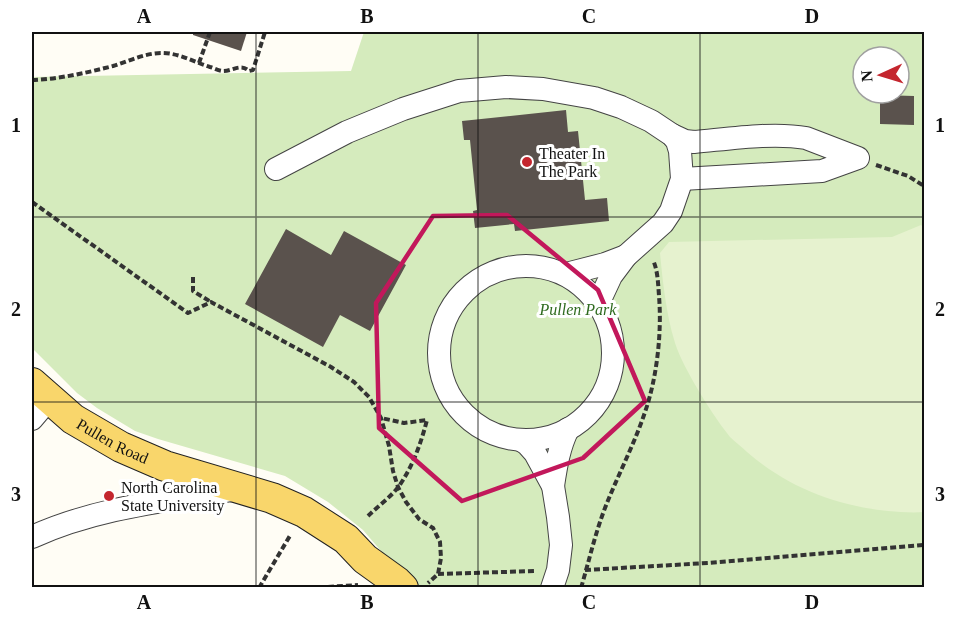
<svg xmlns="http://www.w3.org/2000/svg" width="956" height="619" font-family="'Times New Roman',serif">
  <rect width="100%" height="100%" fill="#fffdf5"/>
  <path fill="#d5ebbd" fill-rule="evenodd" d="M364 32H924V587H412L363 530 328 502 285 476 158 439 135 431 97 408 77 393 32 348V77L351 71ZM863 57H899V93H863Z"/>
  <path fill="#e6f2cf" d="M921 225 924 228V512C912 513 900 512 888 511 836 506 787 487 747 452 742 447 735 442 730 437 718 422 707 405 697 388 689 374 680 358 675 343 666 313 663 284 660 253L669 242 892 237Z"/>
  <g fill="#5a524d">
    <path d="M193 32H247L241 51 193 35Z"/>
    <path d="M880 95 914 96V125L880 124Z"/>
    <path d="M566 110 568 132 578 131 585 200 607 198 609 221 515 231 514 224 475 228 473 211 477 210 470 140H464L462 121Z"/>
    <path d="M286 229 331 255 344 231 406 265 370 331 340 315 323 347 245 304Z"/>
  </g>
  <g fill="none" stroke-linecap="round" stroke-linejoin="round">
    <g stroke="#444" stroke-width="24">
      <g id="minor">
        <path d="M672 135 685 141 694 142C728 139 773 132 806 138L858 158 822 171 682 179"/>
        <path d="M276 169 347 132 403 109 459 91 506 87 543 89 594 98 621 107 651 121 672 135 677 141 680 151 682 179 671 211 663 223 626 256 611 276 598 304"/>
        <circle cx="526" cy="353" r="87"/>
        <path d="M566 274 605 264 626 256"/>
        <path d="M32 419 49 399"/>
        <path d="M521 440 527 444 535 453 553 486 558 517 561 545 558 570 552 588"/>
        <path d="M553 486C556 466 559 447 568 429"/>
        <path d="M32 537C98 507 167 501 238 489"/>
      </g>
    </g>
    <g stroke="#222" stroke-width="32">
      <g id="major">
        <path id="s1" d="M32 383 73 419 121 447 165 466 272 498 304 512 346 539 365 559 397 582 403 588"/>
      </g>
    </g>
    <g stroke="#333" stroke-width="4" stroke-dasharray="6 3" stroke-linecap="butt">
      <path d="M199 63 210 32"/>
      <path d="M32 80C59 79 86 73 113 66 129 61 145 53 162 53 179 53 194 62 210 67 214 68 219 71 223 71 233 71 241 63 249 71L253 70 265 32"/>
      <path d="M876 165 908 176 924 186"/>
      <path d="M32 202 188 313 211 302 331 367 354 382 369 397 381 418 389 446 393 471 398 487 406 502 419 519 433 528 440 542 441 558 438 574 428 583"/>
      <path d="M193 277V291L211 302"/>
      <path d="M368 516C378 506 391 497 399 486 413 466 421 443 427 420L404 423 381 418"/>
      <path d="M585 570 708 563 924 545"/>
      <path d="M438 574 536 571"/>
      <path d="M259 588 291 534"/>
      <path d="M310 588 358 585"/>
      <path d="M581 588C589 561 595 534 605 508 617 477 633 447 644 415 657 379 662 333 659 296 658 284 658 271 653 260"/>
    </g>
    <use href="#minor" stroke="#fff" stroke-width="22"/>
    <use href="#major" stroke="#f9d66b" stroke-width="30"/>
  </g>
  <path fill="none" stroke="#c2185b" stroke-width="4.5" stroke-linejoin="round" d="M507 215 598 290 645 401 583 458 462 501 379 428 376 303 433 216Z"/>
  <path fill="none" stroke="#111" stroke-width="1.5" stroke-opacity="0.55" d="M256 32V588M478 32V588M700 32V588M32 217H924M32 402H924"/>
  <g fill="#c4262e" stroke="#fff" stroke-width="2">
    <circle cx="527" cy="162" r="6"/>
    <circle cx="109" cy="496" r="6"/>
  </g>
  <g text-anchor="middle" stroke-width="6" stroke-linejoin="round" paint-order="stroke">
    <g font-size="16" fill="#111" stroke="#fff" text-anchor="start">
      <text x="539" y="159">Theater In<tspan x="539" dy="18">The Park</tspan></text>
      <text x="121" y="493">North Carolina<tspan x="121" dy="18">State University</tspan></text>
    </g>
    <g font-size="16" font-style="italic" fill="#2f6b1f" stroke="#fff">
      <text x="578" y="315">Pullen Park</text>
    </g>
    <g font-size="16" fill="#111" stroke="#fff">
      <text dy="6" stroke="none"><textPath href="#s1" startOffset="100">Pullen Road</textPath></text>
    </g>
  </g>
  <rect width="956" height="619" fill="none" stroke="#ffffff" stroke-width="66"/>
  <g transform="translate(881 75) rotate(266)"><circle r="28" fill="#ffffff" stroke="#a0a0a0" stroke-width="1.5"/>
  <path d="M0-4.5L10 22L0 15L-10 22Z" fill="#c4262e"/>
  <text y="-9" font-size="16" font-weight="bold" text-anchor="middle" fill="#111111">N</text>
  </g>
  <rect x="33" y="33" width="890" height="553" fill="none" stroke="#111" stroke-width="2"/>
  <g font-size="20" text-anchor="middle" font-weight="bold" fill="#111">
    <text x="144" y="23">A</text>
    <text x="367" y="23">B</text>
    <text x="589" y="23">C</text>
    <text x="812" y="23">D</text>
    <text x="16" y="132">1</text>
    <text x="940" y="132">1</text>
    <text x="16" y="316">2</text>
    <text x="940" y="316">2</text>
    <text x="16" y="501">3</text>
    <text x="940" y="501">3</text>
    <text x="144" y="609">A</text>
    <text x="367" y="609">B</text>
    <text x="589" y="609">C</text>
    <text x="812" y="609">D</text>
  </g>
</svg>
